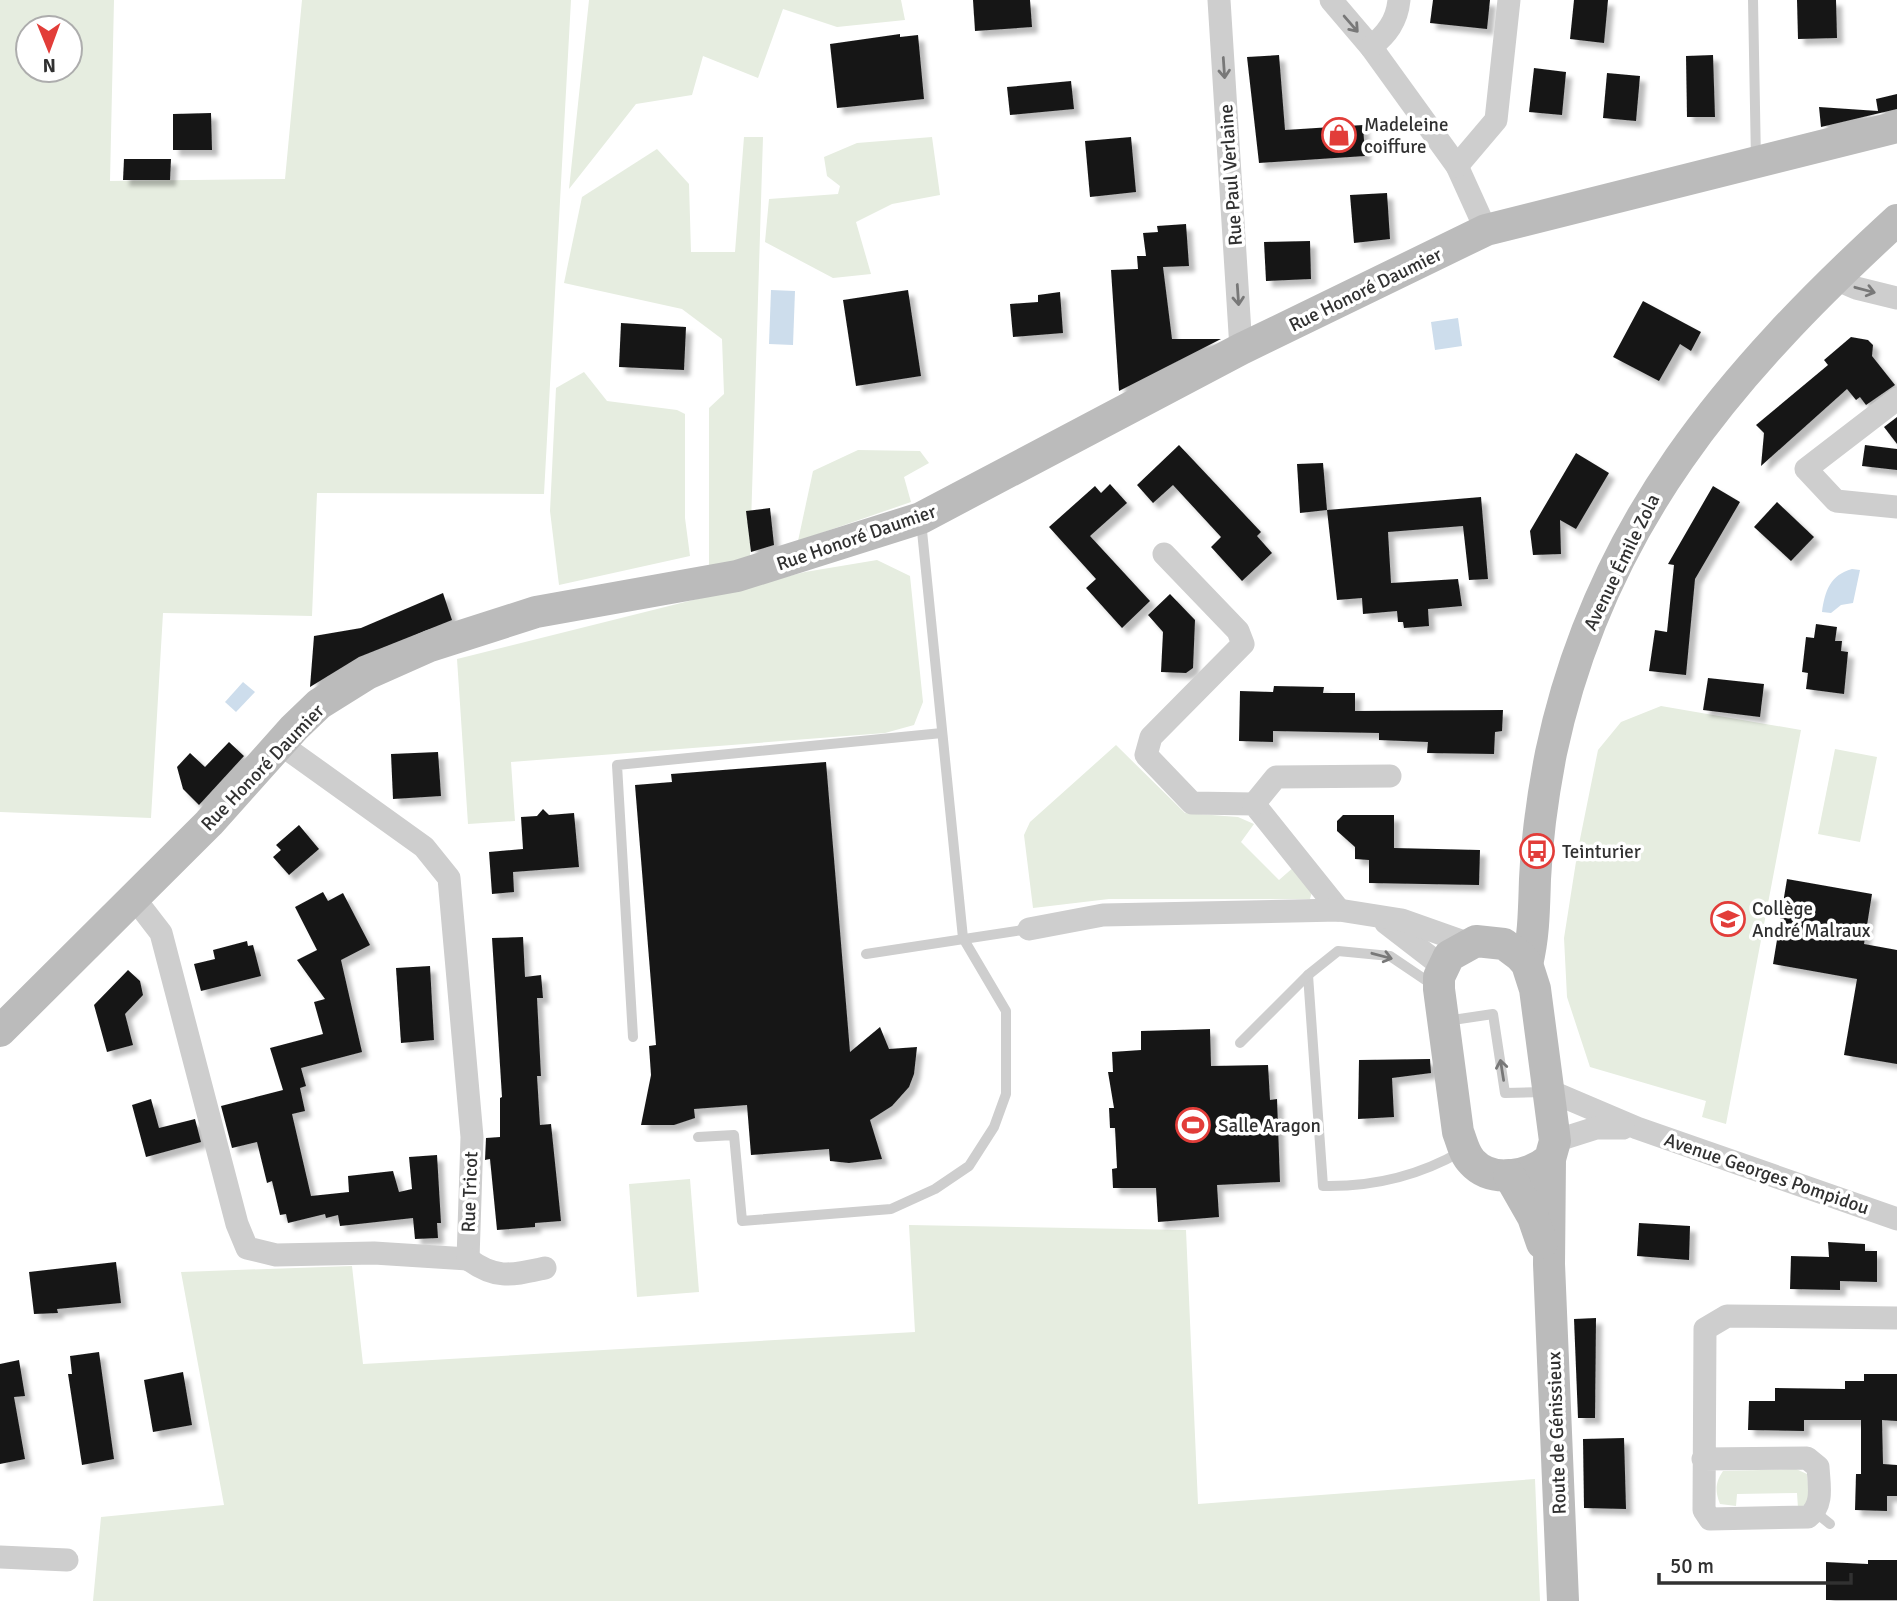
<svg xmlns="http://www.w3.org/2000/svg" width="1897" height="1601" font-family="Signika,sans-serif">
  <defs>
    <filter id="shadow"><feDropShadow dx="6" dy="6" stdDeviation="2" flood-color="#0004"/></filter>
  </defs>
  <rect width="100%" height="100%" fill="#fff"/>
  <g fill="#e6ede0" fill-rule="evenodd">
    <path d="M0 0H114L110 181 285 179 302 0H571L544 494 317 493 312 616 163 613 151 818 0 812ZM28 28H70V70H28Z"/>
    <path d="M589 0H901L905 20 837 27 783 9 758 78 703 56 692 95 636 104 569 189Z"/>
    <path d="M744 137H763L750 557 709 567V408L724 394 722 339 682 309 564 283 582 197 657 149 689 184 691 252H735Z"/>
    <path d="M932 137 940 195 892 204 856 222 871 274 833 278 765 242 769 199 838 194 840 186 827 176 824 157 857 143Z"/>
    <path d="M584 372 607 401 677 410 685 414V518L690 556 559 585 550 511 556 388Z"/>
    <path d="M858 450 920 451 929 463 904 477 911 502 798 541 813 471Z"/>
    <path d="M877 560 910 576 923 702 914 725 885 733 511 762 515 821 468 824 457 659 805 572Z"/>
    <path d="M1661 706 1801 730 1726 1124 1702 1117 1706 1101 1590 1067 1567 997 1564 938 1578 849 1598 750 1621 722Z"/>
    <path d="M1116 745 1185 813 1238 817 1254 824 1241 842 1279 880 1295 866 1313 888 1310 899H1109L1033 908 1024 835 1030 822Z"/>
    <path d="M1835 749 1877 757 1860 842 1818 834Z"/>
    <path d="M690 1179 699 1292 637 1297 629 1184Z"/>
    <path d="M909 1225 1186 1230 1198 1504 1535 1479 1540 1601H93L101 1517 224 1505 181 1272 352 1266 363 1364 915 1332Z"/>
    <path d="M1796 1469 1807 1474 1810 1503 1798 1508 1797 1493 1737 1494 1736 1506 1720 1504C1715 1491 1715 1483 1723 1471Z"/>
  </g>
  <g fill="#cdddec">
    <path d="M771 290 795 291 793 345 769 344Z"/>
    <path d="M1458 318 1462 346 1435 350 1431 322Z"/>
    <path d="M1852 569 1860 570 1853 603 1841 605 1831 613 1822 612C1825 591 1830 575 1852 569Z"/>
    <path d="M243 682 255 692 236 712 225 702Z"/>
  </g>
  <g fill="#181818" filter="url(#shadow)">
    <path d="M973 0H1030L1032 27 975 31Z"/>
    <path d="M1433 0H1490L1487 29 1430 23Z"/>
    <path d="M1574 0H1608L1604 43 1570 39Z"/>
    <path d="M1797 0H1836L1837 38 1798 39Z"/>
    <path d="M900 34V37L918 35 924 99 837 108 830 44Z"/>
    <path d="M1279 55 1285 130 1363 125 1365 156 1259 163 1247 57Z"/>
    <path d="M1713 55 1715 117H1687L1686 56Z"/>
    <path d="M1534 68 1566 72 1562 115 1529 112Z"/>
    <path d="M1607 73 1640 76 1636 121 1603 118Z"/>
    <path d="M1071 81 1074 109 1010 115 1007 87Z"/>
    <path d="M1897 94V109L1821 127 1819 107 1878 111 1876 99Z"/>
    <path d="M211 113 212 150H173V114Z"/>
    <path d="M1131 137 1136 192 1090 197 1085 141Z"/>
    <path d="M124 159H171L170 180H123Z"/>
    <path d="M1387 193 1390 239 1354 243 1350 195Z"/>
    <path d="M1186 224 1189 266 1163 267 1172 339H1221L1119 391 1111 270 1138 269 1137 256H1146L1143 233 1158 232 1157 226Z"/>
    <path d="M1310 241 1311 279 1266 281 1264 242Z"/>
    <path d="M908 290 921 376 856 386 843 300Z"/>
    <path d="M1060 292 1063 333 1013 337 1010 304 1038 302V295Z"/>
    <path d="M1643 301 1701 332 1691 351 1680 344 1659 381 1613 357Z"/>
    <path d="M621 323 686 327 684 370 619 367Z"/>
    <path d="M1851 337 1868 340 1873 345 1872 356 1895 385 1866 405 1860 397 1856 400 1847 389 1761 466 1764 433 1756 425 1828 365 1824 360Z"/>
    <path d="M1897 417V444L1884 427Z"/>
    <path d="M1179 445 1261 532 1257 536 1272 553 1242 581 1211 547 1221 537 1173 485 1153 503 1137 485Z"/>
    <path d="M1865 445 1897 449V470L1862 466Z"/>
    <path d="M1576 453 1609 473 1576 529 1560 520 1561 554 1533 555 1530 531Z"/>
    <path d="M1323 463 1327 510 1300 513 1297 464Z"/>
    <path d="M1110 484 1127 503 1090 536 1150 601 1122 628 1086 588 1096 579 1049 527 1095 486 1101 493Z"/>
    <path d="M1713 486 1740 502 1695 579 1686 675 1649 671 1655 630 1667 632 1674 565 1668 564Z"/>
    <path d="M1481 497 1488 579 1469 580 1463 526 1388 532 1391 583 1458 579 1462 606 1428 609 1429 626 1404 628 1403 622H1398L1397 611 1363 614 1362 598 1337 600 1327 510Z"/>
    <path d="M1777 502 1814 537 1791 561 1754 527Z"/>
    <path d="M770 508 774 545 751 552 746 511Z"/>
    <path d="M443 593 452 620 359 657 310 687 314 636 361 628Z"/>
    <path d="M1170 594 1195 620 1193 668 1186 673 1161 672 1163 632 1148 615Z"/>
    <path d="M1816 624 1837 627 1835 641H1842L1841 651 1848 652 1844 694 1806 689 1808 673 1802 672 1806 637 1814 638Z"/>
    <path d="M1708 678 1764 684 1760 717 1703 710Z"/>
    <path d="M1274 686 1324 687 1323 693H1355V711L1503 710 1502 731 1495 732 1494 754 1427 753 1428 742 1379 740V733L1273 731V742L1239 741 1240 691 1273 692Z"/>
    <path d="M229 742 244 756 199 805 183 789 177 767 190 753 205 767Z"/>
    <path d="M438 752 441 796 393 799 391 754Z"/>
    <path d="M826 762 850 1052 880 1027 889 1049 917 1047 914 1074 909 1087 892 1106 870 1120 882 1159 849 1163 830 1161 829 1149 751 1155 747 1105 694 1109 695 1118 674 1125H641L651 1075 649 1046 656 1045 635 785 672 782 671 774Z"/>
    <path d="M543 809 549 815 574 813 579 867 513 872 514 892 492 894 489 852 523 849 521 817 537 816Z"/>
    <path d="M1343 815H1394V848L1480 850 1479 885 1369 883V860L1355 859V847L1337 831V821Z"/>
    <path d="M299 825 319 849 289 875 273 857 281 850 276 845Z"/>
    <path d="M1787 879 1872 894 1864 944 1897 950V1064L1844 1055 1857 979 1773 964Z"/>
    <path d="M323 892 328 901 343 893 370 945 341 960 362 1052 301 1068 306 1086 300 1088 305 1111 292 1114 311 1196 349 1192 348 1176 393 1171 399 1192 412 1189 409 1157 437 1155 441 1223H437L438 1238 415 1239 413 1218 340 1226 338 1215 326 1218 325 1214 288 1223 286 1214 280 1215 272 1181 267 1183 257 1142 232 1148 221 1106 283 1090 270 1048 323 1034 314 1002 325 999 297 960 317 950 295 907Z"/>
    <path d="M523 937 525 977 541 975 543 998H537L541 1076H537L540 1125 551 1124 561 1221 535 1223V1227L497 1230 490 1159 485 1160 486 1138 500 1137V1098L502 1097 492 938Z"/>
    <path d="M247 941 248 946 253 945 261 976 201 991 194 964 215 959 213 950Z"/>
    <path d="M430 966 434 1040 401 1043 396 968Z"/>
    <path d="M128 970 140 981 143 995 125 1014 133 1045 107 1052 94 1005Z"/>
    <path d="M1210 1029 1211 1066 1268 1065 1270 1100 1277 1099 1280 1182 1217 1185 1219 1217 1158 1222 1156 1188H1113L1112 1169 1117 1168 1115 1128H1110L1109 1108H1114L1108 1072H1113L1112 1052 1141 1050V1031Z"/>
    <path d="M1430 1059 1431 1073 1392 1078 1394 1117 1358 1119 1359 1060Z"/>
    <path d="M151 1099 159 1128 195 1119 201 1142 146 1157 132 1105Z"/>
    <path d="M1639 1223 1690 1226 1689 1260 1637 1256Z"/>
    <path d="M1828 1242 1865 1244V1251H1877V1282L1840 1281V1290L1790 1289 1791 1256 1829 1257Z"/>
    <path d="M116 1262 121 1303 57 1309 58 1313 34 1314 29 1272Z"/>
    <path d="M1596 1318 1595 1418H1578L1574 1319Z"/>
    <path d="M99 1352 114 1459 82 1465 68 1374H72L70 1356Z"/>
    <path d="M19 1360 25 1396 14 1397 25 1459 0 1464V1364Z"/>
    <path d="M183 1372 192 1425 153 1432 144 1380Z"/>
    <path d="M1864 1374H1897V1421L1882 1420 1883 1464 1897 1465V1496H1887V1511L1855 1510 1856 1474H1861V1420H1804V1431L1748 1430 1749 1401H1775V1388L1845 1389V1381H1864Z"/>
    <path d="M1624 1438 1626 1509 1584 1508 1583 1439Z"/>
    <path d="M1868 1560H1897V1600H1826V1562L1868 1564Z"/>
  </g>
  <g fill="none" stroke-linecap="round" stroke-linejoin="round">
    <g stroke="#cecece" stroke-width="10">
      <path d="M1753 0 1756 161"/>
      <path d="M866 954 1029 929"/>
      <path d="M1308 975 1323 1186C1372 1187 1419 1176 1462 1151"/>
      <path d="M1446 1021 1493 1014 1505 1093 1544 1092"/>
      <path d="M633 1037 617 765 942 733"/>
      <path d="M1240 1043 1308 975 1338 951 1390 956 1433 985"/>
      <path d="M698 1137 734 1135 742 1221 891 1209 935 1189 969 1166 994 1127 1006 1094V1011L963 938 921 521"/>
      <path d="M1815 1512 1830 1524"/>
    </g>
    <g stroke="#cecece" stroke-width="23">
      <path d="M1219 0 1241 349"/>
      <path d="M1331 0 1371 47 1457 166 1486 230"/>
      <path d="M1371 47C1387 34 1397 21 1399 0"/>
      <path d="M1457 166 1496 120 1509 0"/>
      <path d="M1833 278 1856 288 1897 298"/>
      <path d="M1897 399 1806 469 1836 501 1897 507"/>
      <path d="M1164 554 1238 631 1243 644 1151 737 1146 755 1192 803 1254 804 1339 910"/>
      <path d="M1254 804 1276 777 1390 776"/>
      <path d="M134 898 161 933 237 1224 247 1248 276 1255 374 1253 468 1259 472 1137 449 878 424 847 279 743"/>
      <path d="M1386 923 1443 967"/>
      <path d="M1029 929 1103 915 1339 910 1402 920 1467 943"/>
      <path d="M1550 1091 1637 1128 1897 1219"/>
      <path d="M1555 1141 1596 1128H1623"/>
      <path d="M468 1259C496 1280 512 1275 545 1268"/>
      <path d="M1703 1459 1807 1458 1818 1467C1819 1485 1824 1505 1808 1517L1710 1519 1704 1510 1705 1329 1727 1316 1897 1318"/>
      <path d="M0 1557 67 1560"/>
    </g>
    <g stroke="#bbb" stroke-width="32">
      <path d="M1527 964C1534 936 1534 908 1535 879 1537 838 1543 794 1551 753 1599 525 1730 373 1897 220"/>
      <path d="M0 1031 209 823 294 728 319 704 367 674 430 646 536 612 737 576 921 518 1241 349 1486 230 1897 127"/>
      <path d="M1550 1159C1530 1176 1492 1184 1472 1162 1464 1154 1462 1142 1458 1132L1439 989V977L1449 956 1476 941 1504 944 1520 956 1527 964 1535 989 1555 1141 1550 1159 1549 1264 1563 1601"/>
      <path d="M1509 1175 1533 1217 1542 1243"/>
    </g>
  </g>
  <defs><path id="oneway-shaft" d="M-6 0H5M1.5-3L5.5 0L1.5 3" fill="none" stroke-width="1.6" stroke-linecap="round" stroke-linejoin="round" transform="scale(1.75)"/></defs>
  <g stroke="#787878">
    <use href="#oneway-shaft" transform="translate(1351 24) rotate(49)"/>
    <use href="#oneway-shaft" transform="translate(1224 68) rotate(86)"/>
    <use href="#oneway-shaft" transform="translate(1865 290) rotate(15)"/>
    <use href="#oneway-shaft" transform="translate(1238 295) rotate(86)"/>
    <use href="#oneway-shaft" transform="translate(1382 956) rotate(15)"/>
    <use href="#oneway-shaft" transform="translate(1502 1070) rotate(-99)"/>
  </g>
  <defs>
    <g id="shop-ring" transform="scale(1.75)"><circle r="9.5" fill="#fff" stroke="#e23d39" stroke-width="1.5"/><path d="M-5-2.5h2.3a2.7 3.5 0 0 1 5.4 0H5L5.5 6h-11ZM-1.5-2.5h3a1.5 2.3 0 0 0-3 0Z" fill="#e23d39"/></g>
    <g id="bus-ring" transform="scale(1.75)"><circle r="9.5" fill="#fff" stroke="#e23d39" stroke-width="1.5"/><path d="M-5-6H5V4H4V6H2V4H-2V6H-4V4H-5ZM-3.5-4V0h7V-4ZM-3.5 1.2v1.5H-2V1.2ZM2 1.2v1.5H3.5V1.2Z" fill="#e23d39"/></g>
    <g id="school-ring" transform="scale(1.75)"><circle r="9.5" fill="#fff" stroke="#e23d39" stroke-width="1.5"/><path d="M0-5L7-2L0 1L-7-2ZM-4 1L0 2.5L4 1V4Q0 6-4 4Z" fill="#e23d39"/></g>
    <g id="stadium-ring" transform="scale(1.75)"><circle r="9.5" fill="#fff" stroke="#e23d39" stroke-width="1.5"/><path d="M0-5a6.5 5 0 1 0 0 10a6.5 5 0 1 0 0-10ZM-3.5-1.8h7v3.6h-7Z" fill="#e23d39"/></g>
  </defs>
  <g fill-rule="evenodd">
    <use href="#shop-ring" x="1339" y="135"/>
    <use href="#bus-ring" x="1537" y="851"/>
    <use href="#school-ring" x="1728" y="919"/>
    <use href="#stadium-ring" x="1193" y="1125"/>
  </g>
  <g text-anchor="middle" stroke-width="7" stroke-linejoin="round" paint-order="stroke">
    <g font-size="19" fill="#313131" stroke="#fff" text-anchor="start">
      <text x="1364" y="131">Madeleine<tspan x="1364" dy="22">coiffure</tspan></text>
      <text x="1562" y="858">Teinturier</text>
      <text x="1752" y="915">Collège<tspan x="1752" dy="22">André Malraux</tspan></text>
      <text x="1218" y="1132">Salle Aragon</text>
    </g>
    <g font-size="19" fill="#313131" stroke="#fff">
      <text transform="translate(1230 175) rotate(-94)" y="7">Rue Paul Verlaine</text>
      <text transform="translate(1365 289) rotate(-26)" y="7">Rue Honoré Daumier</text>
      <text transform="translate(856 537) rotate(-19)" y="7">Rue Honoré Daumier</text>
      <text transform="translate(1621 562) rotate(-64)" y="7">Avenue Émile Zola</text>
      <text transform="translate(262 767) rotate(-46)" y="7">Rue Honoré Daumier</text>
      <text transform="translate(1767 1173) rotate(19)" y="7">Avenue Georges Pompidou</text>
      <text transform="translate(469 1192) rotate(-88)" y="7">Rue Tricot</text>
      <text transform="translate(1556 1433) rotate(-92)" y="7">Route de Génissieux</text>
    </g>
  </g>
  <g transform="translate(49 49) rotate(179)"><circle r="33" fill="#ffffff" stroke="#adadad" stroke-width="2"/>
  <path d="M0-5L12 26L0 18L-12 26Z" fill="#e23d39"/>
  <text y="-10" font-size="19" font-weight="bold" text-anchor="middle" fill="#313131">N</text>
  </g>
  <path d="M1659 1573v10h192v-10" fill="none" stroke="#313131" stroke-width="3.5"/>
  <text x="1670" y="1573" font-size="21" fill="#313131" stroke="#ffffff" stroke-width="5" paint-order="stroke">50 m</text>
</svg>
